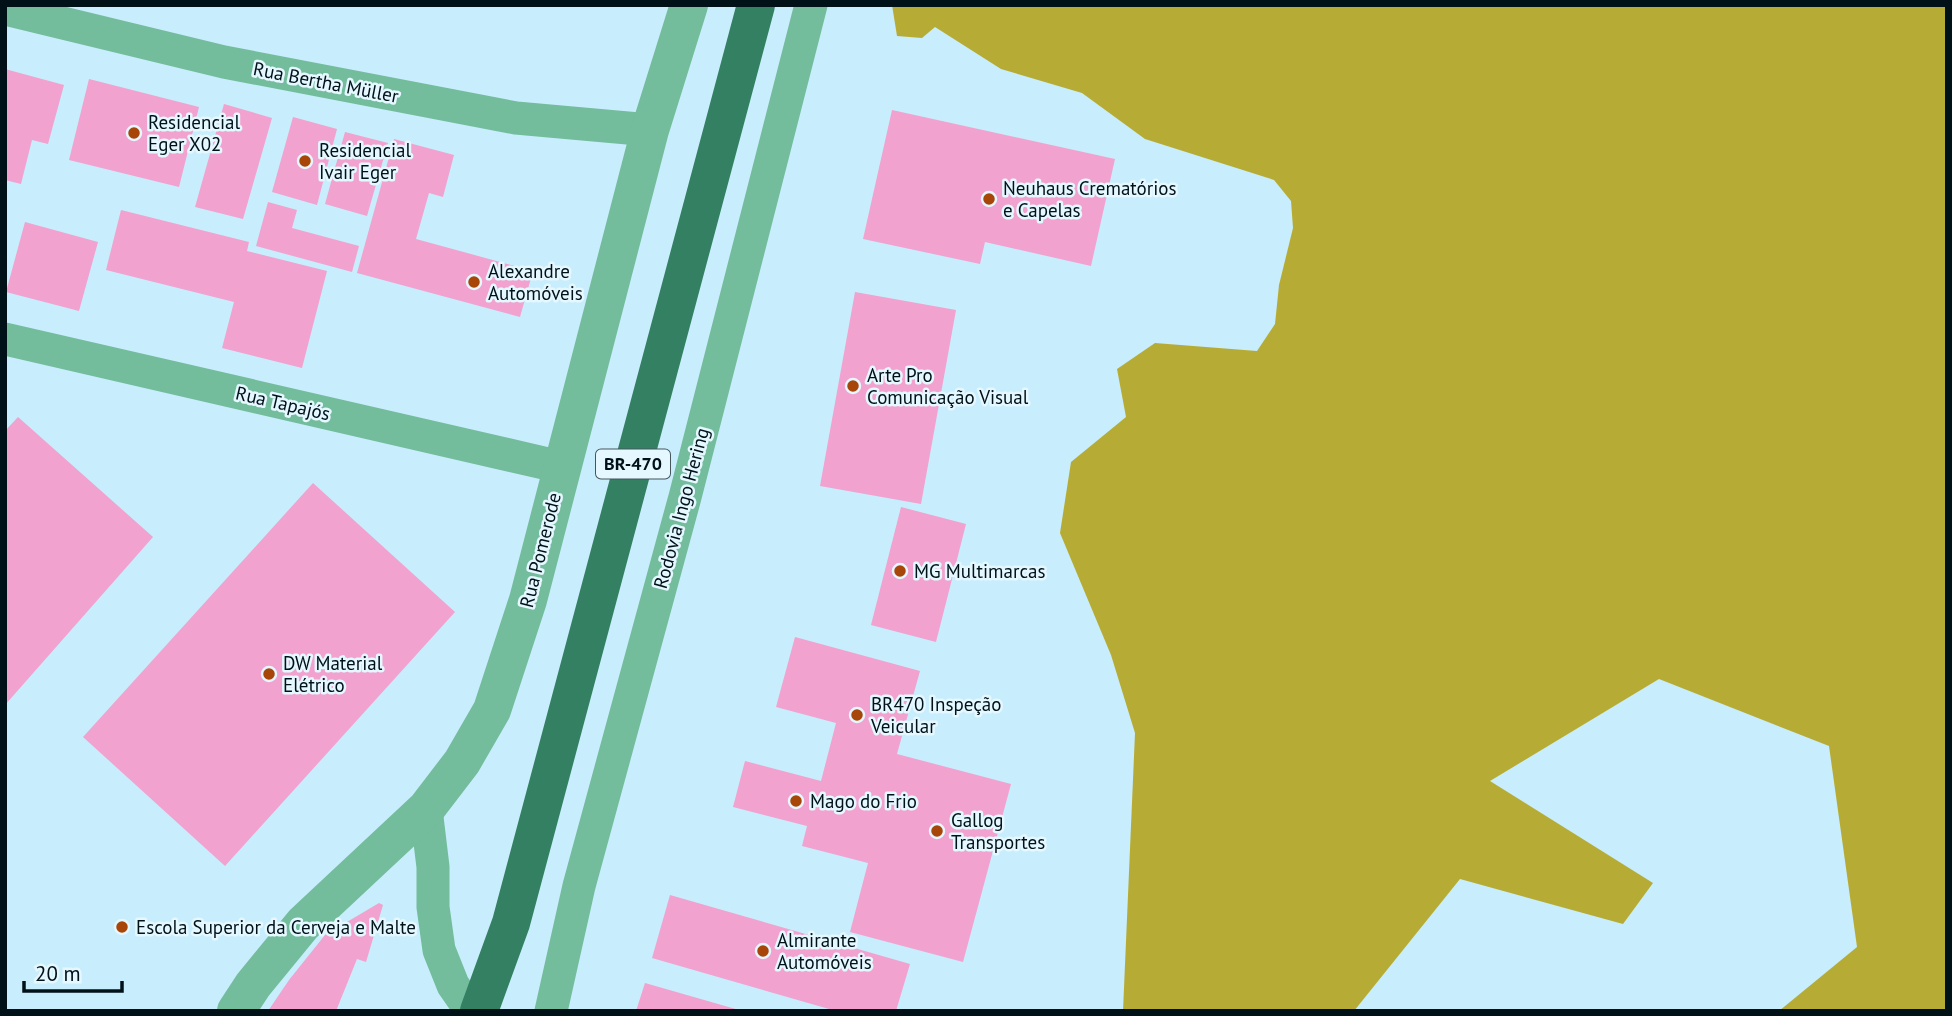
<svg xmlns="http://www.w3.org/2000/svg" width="1952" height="1016" font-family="'PT Sans',sans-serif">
  <rect width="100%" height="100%" fill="#c8edfc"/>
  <path fill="#b6ac35" d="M892 5H1947V1011H1779L1857 947 1829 746 1659 679 1490 781 1653 883 1623 924 1460 879 1354 1011H1123L1135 733 1111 655 1060 533 1071 462 1126 417 1117 369 1155 343 1257 351 1275 324 1279 285 1293 228 1291 201 1274 180 1145 139 1082 93 1001 69 935 27 922 38 897 36Z"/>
  <g fill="#f1a2cf">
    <path d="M5 69 64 85 48 144 32 140 21 184 5 180Z"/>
    <path d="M89 79 199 107 179 187 69 160Z"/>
    <path d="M224 104 272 118 243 219 195 207Z"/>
    <path d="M892 110 1115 159 1091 266 985 242 980 264 863 239Z"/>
    <path d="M293 117 337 129 317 205 272 192Z"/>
    <path d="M345 132 388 143 367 216 325 204Z"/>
    <path d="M394 139 454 155 443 197 429 193 416 239 533 271 520 317 357 273Z"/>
    <path d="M268 202 297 210 292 228 359 246 352 272 256 246Z"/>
    <path d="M121 210 249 242 247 251 327 271 302 368 222 348 234 302 106 270Z"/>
    <path d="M25 222 98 242 79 311 6 292Z"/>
    <path d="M855 292 956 310 921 504 820 486Z"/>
    <path d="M18 417 153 537 5 705V431Z"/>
    <path d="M313 483 455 612 225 866 83 737Z"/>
    <path d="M901 507 966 524 936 642 871 625Z"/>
    <path d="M795 637 920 671 897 754 1011 784 963 962 850 932 868 863 802 846 807 826 733 807 745 761 821 781 836 723 776 707Z"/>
    <path d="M670 895 910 964 896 1011H836L652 958Z"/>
    <path d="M379 903 383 905 366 962 357 959 336 1011H268L289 980 325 935Z"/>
    <path d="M645 983 739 1010V1011H636Z"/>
  </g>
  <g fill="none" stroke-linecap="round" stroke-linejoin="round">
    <g stroke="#73bc9c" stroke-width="33">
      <path d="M5 9 224 62 516 118 650 130"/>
      <path d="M5 339 561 467"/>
      <path d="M426 809 433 867V907L439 950 453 985 471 1011"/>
      <path d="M551 1011 579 886 685 497 811 5"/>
    </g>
    <path stroke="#73bc9c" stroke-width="38" d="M236 1011 253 985 303 924 426 809 462 762 492 710 528 600 650 130 689 5"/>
    <path stroke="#348062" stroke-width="38" d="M479 1011 511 923 756 5"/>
  </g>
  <g fill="#a8460a" stroke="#e5f7ff" stroke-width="2.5">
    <circle cx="134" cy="133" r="7"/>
    <circle cx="305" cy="161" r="7"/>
    <circle cx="989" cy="199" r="7"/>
    <circle cx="474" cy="282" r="7"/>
    <circle cx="853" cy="386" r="7"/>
    <circle cx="900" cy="571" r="7"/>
    <circle cx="269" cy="674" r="7"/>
    <circle cx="857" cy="715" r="7"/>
    <circle cx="796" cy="801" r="7"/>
    <circle cx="937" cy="831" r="7"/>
    <circle cx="122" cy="927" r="7"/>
    <circle cx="763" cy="951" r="7"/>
  </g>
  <g text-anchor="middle" stroke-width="5" stroke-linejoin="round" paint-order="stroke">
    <rect fill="#e5f7ff" stroke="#45565d" stroke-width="2" x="596" y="449.5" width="74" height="29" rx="5"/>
    <g font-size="18" font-weight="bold" fill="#001118">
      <text x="633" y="470">BR-470</text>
    </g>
    <g font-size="19" fill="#001118" stroke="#e5f7ff">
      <text transform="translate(326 82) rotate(11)" y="7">Rua Bertha Müller</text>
      <text transform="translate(283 403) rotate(13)" y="7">Rua Tapajós</text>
      <text transform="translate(681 508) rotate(-75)" y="7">Rodovia Ingo Hering</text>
      <text transform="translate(540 550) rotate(-76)" y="7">Rua Pomerode</text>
    </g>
    <g font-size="19" fill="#001118" stroke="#e5f7ff" text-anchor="start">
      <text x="148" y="129">Residencial<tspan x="148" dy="22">Eger X02</tspan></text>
      <text x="319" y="157">Residencial<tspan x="319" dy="22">Ivair Eger</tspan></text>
      <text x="1003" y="195">Neuhaus Crematórios<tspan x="1003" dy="22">e Capelas</tspan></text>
      <text x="488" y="278">Alexandre<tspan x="488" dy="22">Automóveis</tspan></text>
      <text x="867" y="382">Arte Pro<tspan x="867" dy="22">Comunicação Visual</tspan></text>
      <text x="914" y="578">MG Multimarcas</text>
      <text x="283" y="670">DW Material<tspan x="283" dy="22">Elétrico</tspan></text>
      <text x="871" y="711">BR470 Inspeção<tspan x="871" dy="22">Veicular</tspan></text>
      <text x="810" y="808">Mago do Frio</text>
      <text x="951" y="827">Gallog<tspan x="951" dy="22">Transportes</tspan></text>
      <text x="136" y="934">Escola Superior da Cerveja e Malte</text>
      <text x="777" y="947">Almirante<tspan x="777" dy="22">Automóveis</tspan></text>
    </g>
  </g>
  <rect width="1952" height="1016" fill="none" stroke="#001118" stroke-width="14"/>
  <path d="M24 981v10h98v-10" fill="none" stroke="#001118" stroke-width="3.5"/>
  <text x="35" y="981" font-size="21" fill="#001118" stroke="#e5f7ff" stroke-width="5" paint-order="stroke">20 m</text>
</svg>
